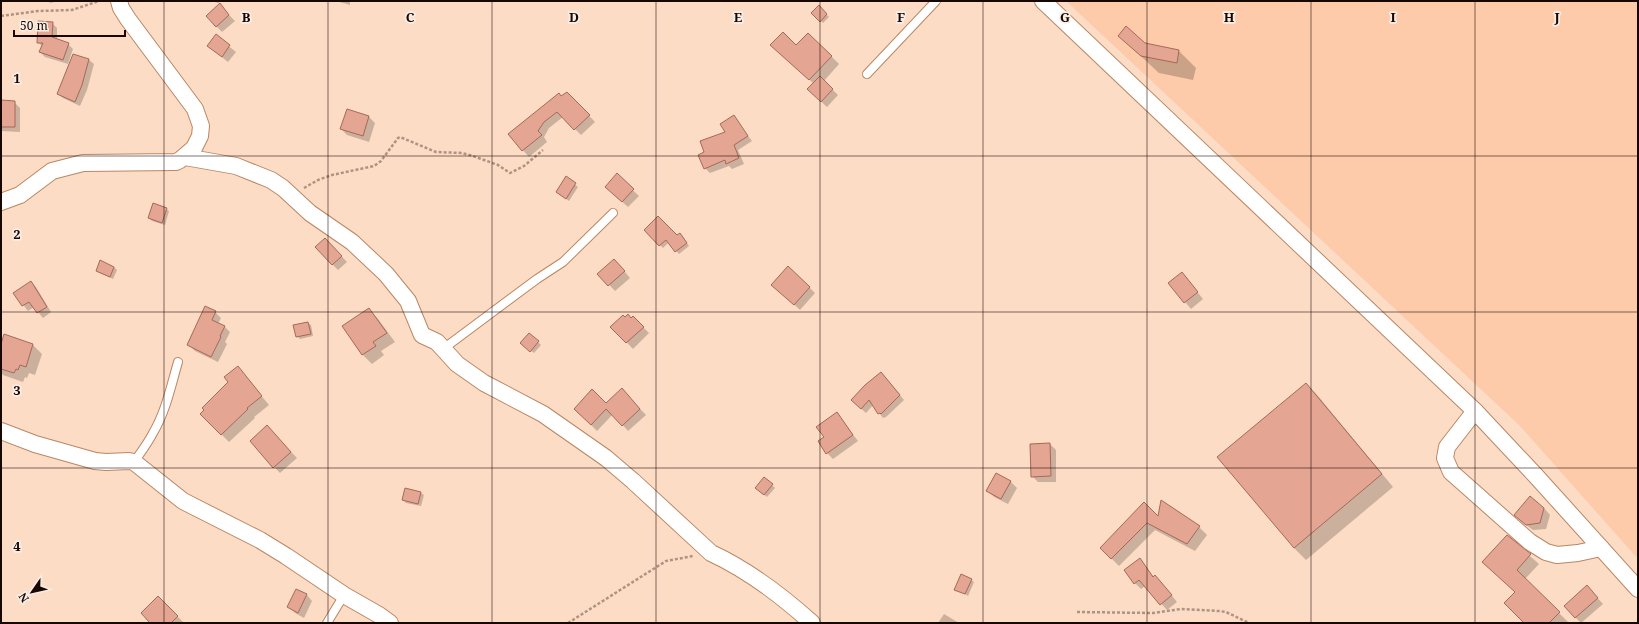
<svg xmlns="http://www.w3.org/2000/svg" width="1639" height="624" font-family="'Noto Serif',serif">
  <rect width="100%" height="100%" fill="#fddcc5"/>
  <path fill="#fdcba9" d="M1066 1H1638V559L1520 426Z"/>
  <g fill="#0003">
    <path d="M48 1H59L50 3Z"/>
    <path d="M210 1H219V3Z"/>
    <path d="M336 1H350V5Z"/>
    <path d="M819 7 829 17 823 23 813 13Z"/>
    <path d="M225 11 235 21 222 32 216 26Z"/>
    <path d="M52 23 57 28V40L68 44 73 49 68 64 45 57 40 52 42 46 38 42Z"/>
    <path d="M216 36 236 52 228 62 208 46Z"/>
    <path d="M1119 36 1145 44 1179 51 1196 68 1193 80 1159 73Z"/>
    <path d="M796 46 831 56 839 64 824 81 838 95 827 107 808 89 814 84 780 53Z"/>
    <path d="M89 60 94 64 87 90 80 106 63 98 58 94Z"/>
    <path d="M567 93 595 122 581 135 563 117 549 128 544 137 547 142 529 157 509 134Z"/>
    <path d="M1 101 14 102 20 108V132L1 131Z"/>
    <path d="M348 110 369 117 375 123 369 142 347 135 341 129Z"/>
    <path d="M733 117 752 141 738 150 744 164 732 169 729 166 710 173 705 168V153L727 133Z"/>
    <path d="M617 175 639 196 628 207 612 193Z"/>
    <path d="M566 178 578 187 569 201 557 192Z"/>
    <path d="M166 209 169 211 165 225 152 221 149 218Z"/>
    <path d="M645 230 683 237 689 246 679 254 669 242 663 248Z"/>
    <path d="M331 245 347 262 338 270 332 264Z"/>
    <path d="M100 262 114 267 117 270 113 279 100 273 97 270Z"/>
    <path d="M620 266 630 278 615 291 599 274Z"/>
    <path d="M1182 273 1203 299 1191 309 1169 283Z"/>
    <path d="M31 282 36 287 51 312 43 318 34 307 28 311 14 293Z"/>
    <path d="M809 287 815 293 800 310 779 290Z"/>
    <path d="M369 310 378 319 395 342 381 351 384 355 372 364 363 355 344 327Z"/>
    <path d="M215 312 221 318 218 324 224 326 230 332 225 342 227 344 218 362 195 351 189 345Z"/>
    <path d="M633 317 649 333 633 349 612 327 625 318 631 319Z"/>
    <path d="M308 323 311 325 313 336 300 339 297 336Z"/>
    <path d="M1 342 33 345 42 354 35 375 29 373 27 378 25 377 23 382 3 375 1 373Z"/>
    <path d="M538 342 541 345 534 353 524 346Z"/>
    <path d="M238 368 269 405 254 417 255 418 229 442 201 414 230 383Z"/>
    <path d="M885 377 904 400 886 417 883 418 873 405 866 413 857 405Z"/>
    <path d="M1306 384 1318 396 1393 487 1306 560 1294 548Z"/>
    <path d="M628 396 646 415 628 431 613 414 597 431 575 409 606 404Z"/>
    <path d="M837 414 858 441 833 459 827 453 825 438Z"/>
    <path d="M273 433 297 458 280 473 251 442Z"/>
    <path d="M1050 444 1056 450V482H1038L1032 476Z"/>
    <path d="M996 474 1011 482 1017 488 1008 504 994 497 988 491Z"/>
    <path d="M772 485 775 488 767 497 759 490Z"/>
    <path d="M406 489 421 493 424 495 421 506 406 503 403 500Z"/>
    <path d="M1162 502 1199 527 1207 535 1195 551 1155 530 1119 566 1101 548 1144 504 1159 518Z"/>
    <path d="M1544 508 1550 515 1546 529 1533 530 1521 521Z"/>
    <path d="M1507 536 1539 564 1525 579 1568 622 1567 623H1525Z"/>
    <path d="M1140 560 1154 577 1161 582 1177 602 1167 610 1145 586 1141 589 1135 583Z"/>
    <path d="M971 580 974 582 968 596 956 589Z"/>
    <path d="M1593 593 1603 604 1581 623 1575 617Z"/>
    <path d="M307 595 312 601 304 618 295 613 289 607Z"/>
    <path d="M158 597 183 622V623H152Z"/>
    <path d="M944 614 959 623H938Z"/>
  </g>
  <g fill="#e5a593" stroke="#a46959">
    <path d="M220 3 229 15 216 27 206 16Z"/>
    <path d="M819 5 827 14 820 22 811 13Z"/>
    <path d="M38 21 53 22 52 37 69 43 63 60 39 52 43 43H37Z"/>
    <path d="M1126 26 1145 43 1179 50 1177 63 1141 56 1118 36Z"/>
    <path d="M783 32 796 45 808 33 832 56 809 80 770 45Z"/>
    <path d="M216 34 230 45 222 57 207 46Z"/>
    <path d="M73 54 89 59 82 85 75 102 57 94Z"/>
    <path d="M820 76 833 89 821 102 807 89Z"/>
    <path d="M567 92 590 115 574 130 557 112 544 122 538 131 542 135 522 151 508 134 559 93 561 96Z"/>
    <path d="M1 100 15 101V127H1Z"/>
    <path d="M347 109 369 116 363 136 340 129Z"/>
    <path d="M734 115 748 136 734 145 739 158 726 164 725 160 704 169 698 155 704 152 700 141 725 132 720 124Z"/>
    <path d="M617 173 634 189 622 202 605 187Z"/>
    <path d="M566 176 576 183 566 199 556 192Z"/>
    <path d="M153 203 167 208 162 223 148 218Z"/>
    <path d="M658 216 677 235 680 233 687 243 675 252 666 240 659 246 644 230Z"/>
    <path d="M325 238 342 256 332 265 315 247Z"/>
    <path d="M614 259 625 271 608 286 597 274Z"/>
    <path d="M100 260 114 267 110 277 96 271Z"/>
    <path d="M788 266 810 287 794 305 771 285Z"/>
    <path d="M1182 272 1198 292 1184 303 1168 283Z"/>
    <path d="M31 281 47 307 37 313 29 302 22 306 13 293Z"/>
    <path d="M205 306 216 311 212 320 225 326 220 336 221 337 211 357 187 345Z"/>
    <path d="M369 308 387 333 373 342 376 346 362 355 342 326Z"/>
    <path d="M628 314 631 318 633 316 644 327 626 343 610 327 623 315 625 317Z"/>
    <path d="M308 322 311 334 296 337 293 325Z"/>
    <path d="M529 333 539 341 530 352 520 343Z"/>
    <path d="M4 334 33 344 26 367 20 365 18 370 16 369 14 373 1 369V344Z"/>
    <path d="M238 366 262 396 247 408 248 409 221 435 200 414 204 410 202 408 228 382 224 377Z"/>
    <path d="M881 372 900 395 881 414 880 413 878 414 869 400 861 409 851 400 865 385Z"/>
    <path d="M1306 383 1382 474 1294 548 1217 457Z"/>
    <path d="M622 388 640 409 622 426 606 409 591 425 574 409 592 389 606 403Z"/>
    <path d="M837 412 853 435 826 454 818 441 824 437 816 427Z"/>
    <path d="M267 425 291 452 273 468 250 441Z"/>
    <path d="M1050 443 1051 476 1031 477 1030 444Z"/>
    <path d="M996 473 1011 481 1001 499 986 491Z"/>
    <path d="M764 477 773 484 764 495 755 488Z"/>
    <path d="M405 488 421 492 418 504 402 500Z"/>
    <path d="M1530 496 1544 508 1540 523 1526 525 1514 515Z"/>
    <path d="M1161 500 1200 526 1187 544 1147 523 1111 559 1100 548 1144 502 1158 516Z"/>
    <path d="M1507 535 1531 554 1517 570 1560 612 1549 623H1524L1504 603 1515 592 1482 562Z"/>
    <path d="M1140 558 1153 577 1155 575 1172 595 1160 605 1139 580 1134 584 1124 570Z"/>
    <path d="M961 574 972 579 965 594 954 590Z"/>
    <path d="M1587 585 1598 598 1575 618 1564 606Z"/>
    <path d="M296 589 307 594 298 613 287 607Z"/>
    <path d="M158 596 178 616 171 623H150L141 613Z"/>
  </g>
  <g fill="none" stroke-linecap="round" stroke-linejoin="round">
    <g stroke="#ba8763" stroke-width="10">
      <g id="service">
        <path d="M867 74 936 1"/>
        <path d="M443 349 537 279 563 262 613 213"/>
        <path d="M134 462C141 452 148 443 153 433 166 411 171 386 178 362"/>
        <path d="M327 623 344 595"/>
      </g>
    </g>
    <g stroke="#ba8763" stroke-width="18">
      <g id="minor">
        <path d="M1043 1 1475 411 1536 476 1638 589"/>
        <path d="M185 157 236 166 271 180 283 188 310 213 352 242 386 274 408 301 422 335 437 342 457 364 484 383 543 414 606 458 633 481 711 553C748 570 782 596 812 623"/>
        <path d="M1 202 20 195 52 171 83 163 176 162 180 160 194 148 200 136 201 126 195 109 128 19 121 8 119 1"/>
        <path d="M1475 411 1447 447 1445 458 1451 472 1530 542 1546 552 1557 555 1578 553 1601 548"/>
        <path d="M1 431 35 444 95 461 106 462 129 461 134 462 183 501 260 540 286 556 344 595 379 615 390 623"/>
      </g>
    </g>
    <g stroke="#af9382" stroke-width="2.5" stroke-dasharray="3 2" stroke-linecap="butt">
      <path d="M1 16 38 11 72 10 99 1"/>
      <path d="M304 188 318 180 332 175 374 166 381 161 398 138 400 137 436 152 462 153 473 156 498 165 510 173 524 166 543 150"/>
      <path d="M1077 612 1153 613 1181 609 1219 611 1226 612 1249 623"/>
      <path d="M568 623 666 561 693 556"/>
    </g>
    <use href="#service" stroke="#fff" stroke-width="8"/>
    <use href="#minor" stroke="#fff" stroke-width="16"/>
  </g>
  <path fill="none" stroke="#180600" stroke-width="1" stroke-opacity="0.55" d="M164 1V623M328 1V623M492 1V623M656 1V623M820 1V623M983 1V623M1147 1V623M1311 1V623M1475 1V623M1 156H1638M1 312H1638M1 468H1638"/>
  <g font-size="13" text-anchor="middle" font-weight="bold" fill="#180600" stroke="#f9eee6" stroke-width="3.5" stroke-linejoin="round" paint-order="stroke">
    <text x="246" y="22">B</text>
    <text x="410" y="22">C</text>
    <text x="574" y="22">D</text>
    <text x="738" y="22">E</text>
    <text x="901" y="22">F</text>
    <text x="1065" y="22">G</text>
    <text x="1229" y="22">H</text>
    <text x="1393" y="22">I</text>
    <text x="1557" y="22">J</text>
    <text x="17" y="83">1</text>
    <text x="17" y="239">2</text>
    <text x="17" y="395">3</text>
    <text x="17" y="551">4</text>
  </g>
  <rect width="1639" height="624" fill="none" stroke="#180600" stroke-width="4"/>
  <g transform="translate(32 592) rotate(236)" stroke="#f9eee6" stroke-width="3" paint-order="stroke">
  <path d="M0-3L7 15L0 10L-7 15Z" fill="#180600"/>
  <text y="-6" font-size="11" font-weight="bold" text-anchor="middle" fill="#180600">N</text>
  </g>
  <path d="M14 30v6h111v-6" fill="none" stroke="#180600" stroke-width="2"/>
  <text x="20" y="30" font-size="12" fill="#180600" stroke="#f9eee6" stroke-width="3" paint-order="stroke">50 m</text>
</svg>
